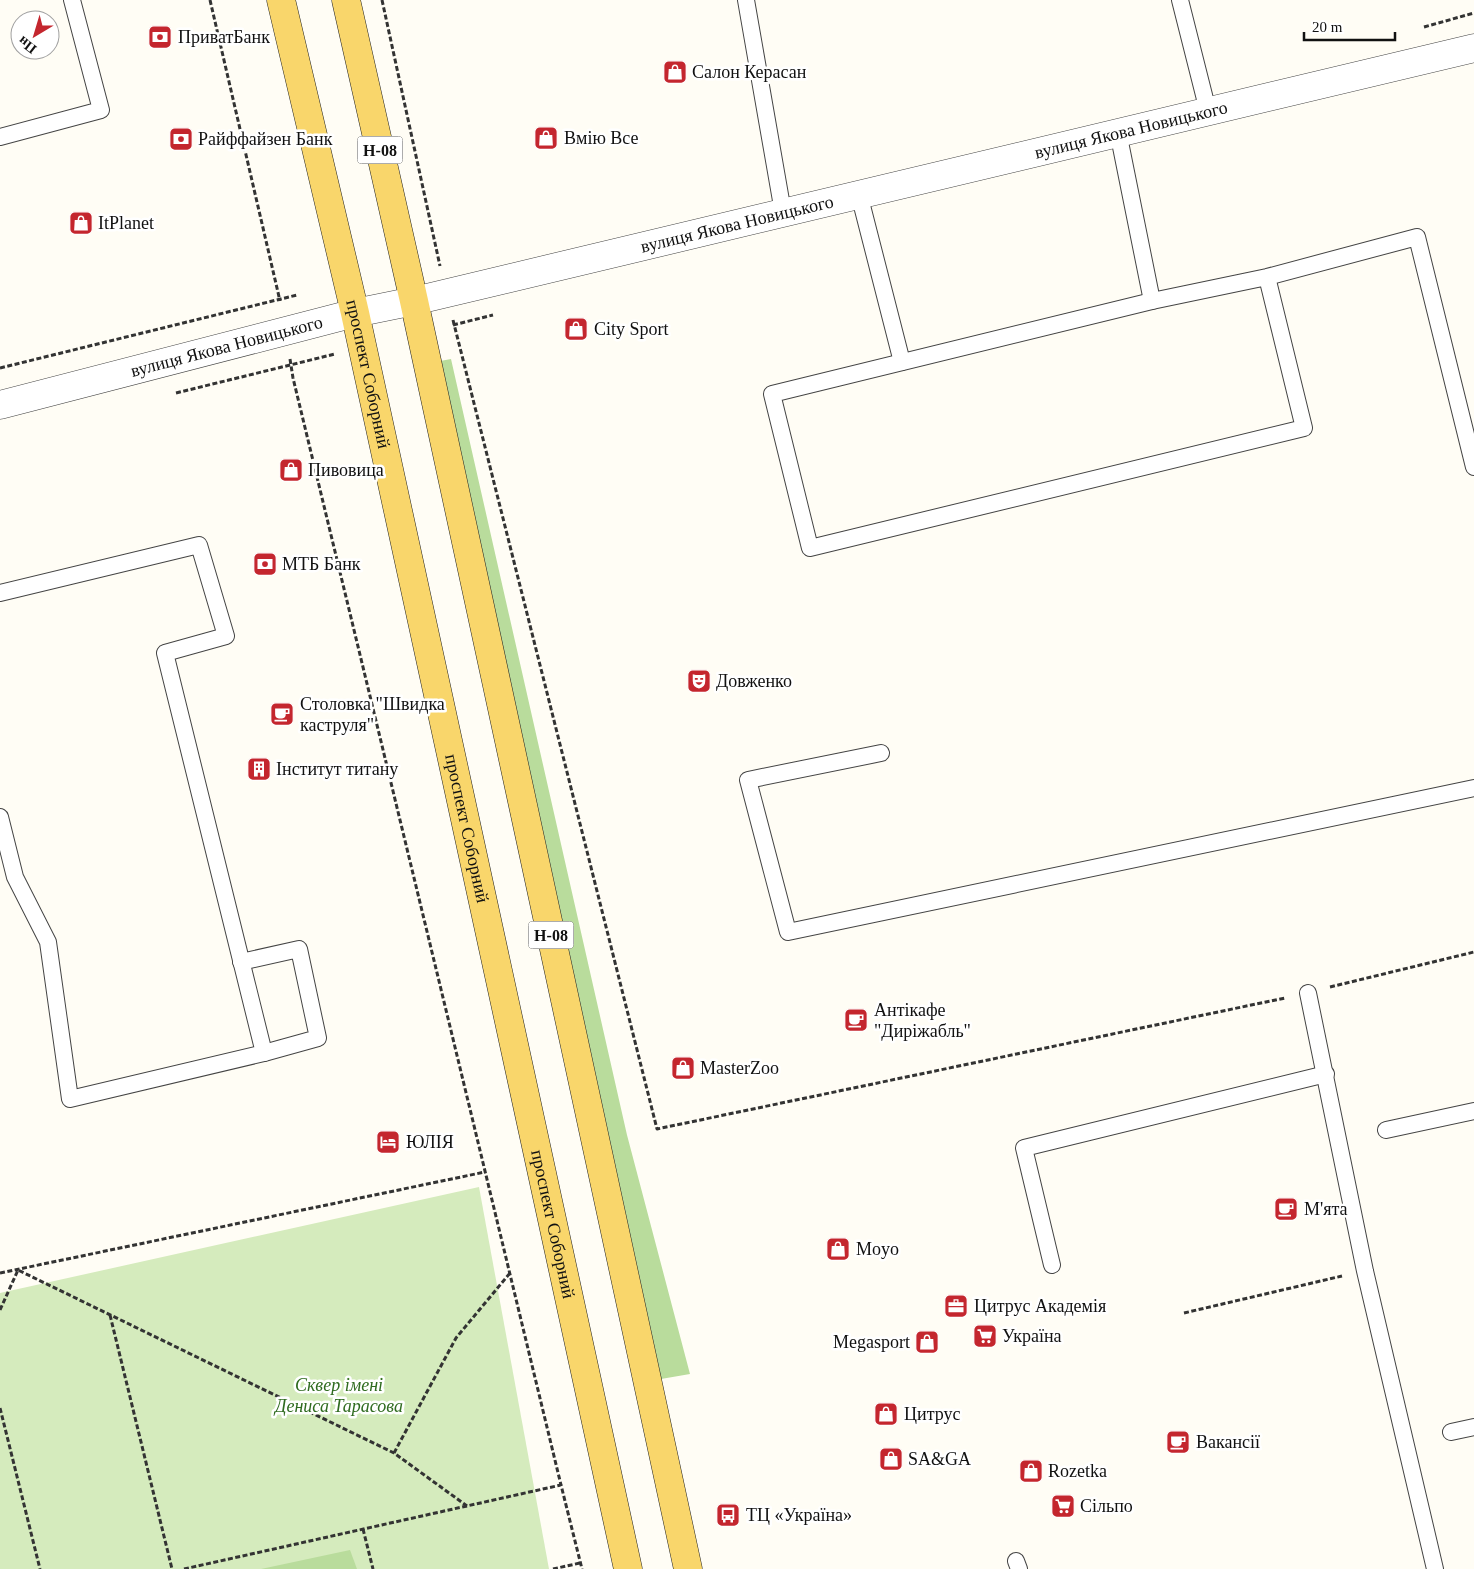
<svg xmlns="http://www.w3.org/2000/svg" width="1474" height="1569" font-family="Georgia,serif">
  <rect width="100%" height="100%" fill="#fffdf5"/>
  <path fill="#d5ebbd" d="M479 1187 549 1569H0V1293Z"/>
  <g fill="#b9dc9c">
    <path d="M451 359 627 1135 690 1374 661 1379 435 362Z"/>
    <path d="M350 1550 357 1569H261Z"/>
  </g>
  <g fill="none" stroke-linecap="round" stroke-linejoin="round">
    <g stroke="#444" stroke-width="18">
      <g id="lane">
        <path d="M746 0 783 212"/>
        <path d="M1180 0 1208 111"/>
        <path d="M1118 132 1152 301"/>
        <path d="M0 137 101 110 72 0"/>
        <path d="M859 194 902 362"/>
        <path d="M1267 277 1304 428 810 548 772 394 1152 301 1267 277 1417 237 1474 467"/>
        <path d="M0 593 199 545 226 636 165 653 264 1053 70 1099 48 942 15 877 0 817"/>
        <path d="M881 753 748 780 788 932 1474 788"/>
        <path d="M241 962 299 949 318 1038 264 1053"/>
        <path d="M1308 993 1365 1271 1435 1569"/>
        <path d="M1386 1130 1474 1111"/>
        <path d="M1052 1265 1024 1148 1326 1074"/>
        <path d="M1451 1432 1474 1427"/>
        <path d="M1016 1561 1019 1569"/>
      </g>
    </g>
    <g stroke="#444" stroke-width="29">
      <g id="street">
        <path id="s1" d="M0 405 355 313 414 301 1474 48"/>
      </g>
    </g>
    <g stroke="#222" stroke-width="29">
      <g id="primary">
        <path id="s2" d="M281 0 355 313 628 1569"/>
        <path d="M346 0 414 301 688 1569"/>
      </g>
    </g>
    <g stroke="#333" stroke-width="3" stroke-dasharray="5 2.5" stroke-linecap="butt">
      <path d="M210 0 280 301"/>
      <path d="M382 0 440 266"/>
      <path d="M1424 27 1474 13"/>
      <path d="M453 320 657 1129 1285 998"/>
      <path d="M453 325 493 315"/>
      <path d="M290 359 293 378 561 1485"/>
      <path d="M0 368 297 295"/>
      <path d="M176 393 335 354"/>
      <path d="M1330 987 1474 952"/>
      <path d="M0 1273 485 1172"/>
      <path d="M0 1310 18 1270 394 1453 467 1506"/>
      <path d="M1184 1313 1342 1276"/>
      <path d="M110 1315 172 1569"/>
      <path d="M0 1408 40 1569"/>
      <path d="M394 1453 456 1338 510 1273"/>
      <path d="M363 1529 373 1569"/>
      <path d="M184 1569 561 1485 582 1569"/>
      <path d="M553 1569 580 1563"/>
    </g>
    <use href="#lane" stroke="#fff" stroke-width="16"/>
    <use href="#street" stroke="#fff" stroke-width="28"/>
    <use href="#primary" stroke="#f9d66b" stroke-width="28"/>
  </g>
  <defs>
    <g id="bank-square" transform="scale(1.25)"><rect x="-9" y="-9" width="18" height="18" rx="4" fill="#c4262e" stroke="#fff"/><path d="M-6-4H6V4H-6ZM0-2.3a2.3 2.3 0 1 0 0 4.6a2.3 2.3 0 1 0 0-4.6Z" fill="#fff"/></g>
    <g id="shop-square" transform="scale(1.25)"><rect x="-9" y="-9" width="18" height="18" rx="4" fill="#c4262e" stroke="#fff"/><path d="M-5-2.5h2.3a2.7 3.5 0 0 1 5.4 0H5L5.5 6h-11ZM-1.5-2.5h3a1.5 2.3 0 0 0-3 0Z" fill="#fff"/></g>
    <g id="theatre-square" transform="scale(1.25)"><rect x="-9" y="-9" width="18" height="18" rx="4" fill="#c4262e" stroke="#fff"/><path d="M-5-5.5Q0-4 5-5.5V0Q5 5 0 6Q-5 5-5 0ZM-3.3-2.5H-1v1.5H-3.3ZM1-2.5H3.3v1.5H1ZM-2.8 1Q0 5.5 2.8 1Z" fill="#fff"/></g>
    <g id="cafe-square" transform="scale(1.25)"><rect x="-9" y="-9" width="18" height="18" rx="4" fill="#c4262e" stroke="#fff"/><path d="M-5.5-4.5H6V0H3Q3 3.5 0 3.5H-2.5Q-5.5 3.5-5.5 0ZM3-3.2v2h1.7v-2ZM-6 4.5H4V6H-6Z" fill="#fff"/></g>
    <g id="building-square" transform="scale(1.25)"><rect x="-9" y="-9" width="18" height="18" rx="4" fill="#c4262e" stroke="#fff"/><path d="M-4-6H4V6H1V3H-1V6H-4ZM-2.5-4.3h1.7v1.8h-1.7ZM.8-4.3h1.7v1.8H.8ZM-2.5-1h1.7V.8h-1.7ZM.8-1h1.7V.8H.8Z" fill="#fff"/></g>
    <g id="hotel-square" transform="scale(1.25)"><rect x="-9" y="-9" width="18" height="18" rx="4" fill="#c4262e" stroke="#fff"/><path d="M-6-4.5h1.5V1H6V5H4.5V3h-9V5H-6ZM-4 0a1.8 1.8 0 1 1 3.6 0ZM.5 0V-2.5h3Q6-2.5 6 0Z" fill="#fff"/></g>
    <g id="office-square" transform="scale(1.25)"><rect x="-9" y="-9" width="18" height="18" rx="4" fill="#c4262e" stroke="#fff"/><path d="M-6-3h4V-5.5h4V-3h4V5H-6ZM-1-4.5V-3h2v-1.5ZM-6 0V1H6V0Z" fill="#fff"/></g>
    <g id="supermarket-square" transform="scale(1.25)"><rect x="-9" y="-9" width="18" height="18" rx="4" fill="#c4262e" stroke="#fff"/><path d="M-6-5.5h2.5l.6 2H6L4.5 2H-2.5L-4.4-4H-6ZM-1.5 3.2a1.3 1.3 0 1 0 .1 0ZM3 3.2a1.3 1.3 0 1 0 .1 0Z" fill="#fff"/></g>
    <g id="bus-square" transform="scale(1.25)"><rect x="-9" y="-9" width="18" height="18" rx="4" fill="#c4262e" stroke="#fff"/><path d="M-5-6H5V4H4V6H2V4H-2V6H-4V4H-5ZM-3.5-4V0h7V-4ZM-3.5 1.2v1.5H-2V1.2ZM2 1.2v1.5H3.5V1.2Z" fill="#fff"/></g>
  </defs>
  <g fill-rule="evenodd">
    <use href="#bank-square" x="160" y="37"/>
    <use href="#shop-square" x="675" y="72"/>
    <use href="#shop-square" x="546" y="138"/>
    <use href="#bank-square" x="181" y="139"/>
    <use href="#shop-square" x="81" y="223"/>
    <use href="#shop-square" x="576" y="329"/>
    <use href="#shop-square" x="291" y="470"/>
    <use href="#bank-square" x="265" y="564"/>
    <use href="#theatre-square" x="699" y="681"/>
    <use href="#cafe-square" x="282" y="714"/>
    <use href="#building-square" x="259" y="769"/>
    <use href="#cafe-square" x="856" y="1020"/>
    <use href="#shop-square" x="683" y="1068"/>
    <use href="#hotel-square" x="388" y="1142"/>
    <use href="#cafe-square" x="1286" y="1209"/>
    <use href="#shop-square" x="838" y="1249"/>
    <use href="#office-square" x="956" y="1306"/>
    <use href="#supermarket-square" x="985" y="1336"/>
    <use href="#shop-square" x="927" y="1342"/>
    <use href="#shop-square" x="886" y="1414"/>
    <use href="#cafe-square" x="1178" y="1442"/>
    <use href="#shop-square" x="891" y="1459"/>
    <use href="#shop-square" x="1031" y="1471"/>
    <use href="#supermarket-square" x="1063" y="1506"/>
    <use href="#bus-square" x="728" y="1515"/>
  </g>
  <g text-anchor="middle" stroke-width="5" stroke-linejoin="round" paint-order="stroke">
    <g fill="#fff" stroke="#585858" stroke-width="1">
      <rect x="357.5" y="136.5" width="45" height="27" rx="4"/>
      <rect x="528.5" y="921.5" width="45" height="27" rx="4"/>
    </g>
    <g font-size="16" font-weight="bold" fill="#111">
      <text x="380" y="156">Н-08</text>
      <text x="551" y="941">Н-08</text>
    </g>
    <g font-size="18" fill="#111" stroke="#fff" text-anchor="start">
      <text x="178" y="43">ПриватБанк</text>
      <text x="692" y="78">Салон Керасан</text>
      <text x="564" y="144">Вмію Все</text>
      <text x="198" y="145">Райффайзен Банк</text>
      <text x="98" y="229">ItPlanet</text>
      <text x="594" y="335">City Sport</text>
      <text x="308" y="476">Пивовица</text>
      <text x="282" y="570">МТБ Банк</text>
      <text x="716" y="687">Довженко</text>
      <text x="300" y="710">Столовка "Швидка<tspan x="300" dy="21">каструля"</tspan></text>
      <text x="276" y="775">Інститут титану</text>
      <text x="874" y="1016">Антiкафе<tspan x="874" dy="21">"Дирiжабль"</tspan></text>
      <text x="700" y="1074">MasterZoo</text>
      <text x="406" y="1148">ЮЛІЯ</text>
      <text x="1304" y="1215">М'ята</text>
      <text x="856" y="1255">Moyo</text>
      <text x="974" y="1312">Цитрус Академія</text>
      <text x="1002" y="1342">Україна</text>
      <text x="910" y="1348" text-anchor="end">Megasport</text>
      <text x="904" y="1420">Цитрус</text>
      <text x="1196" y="1448">Вакансії</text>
      <text x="908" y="1465">SA&amp;GA</text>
      <text x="1048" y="1477">Rozetka</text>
      <text x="1080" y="1512">Сільпо</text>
      <text x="746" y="1521">ТЦ «Україна»</text>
    </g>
    <g font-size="18" fill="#111" stroke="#fff">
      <text dy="6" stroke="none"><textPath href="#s1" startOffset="1164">вулиця Якова Новицького</textPath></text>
      <text dy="6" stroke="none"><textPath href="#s1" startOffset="759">вулиця Якова Новицького</textPath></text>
      <text dy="6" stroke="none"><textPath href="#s1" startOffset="234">вулиця Якова Новицького</textPath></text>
      <text dy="6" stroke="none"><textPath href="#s2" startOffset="384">проспект Соборний</textPath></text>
      <text dy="6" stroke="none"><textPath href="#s2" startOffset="849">проспект Соборний</textPath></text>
      <text dy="6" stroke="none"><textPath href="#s2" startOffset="1254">проспект Соборний</textPath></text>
    </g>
    <g font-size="18" font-style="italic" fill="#2f6b1f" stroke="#fff">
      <text x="339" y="1391">Сквер імені<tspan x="339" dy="21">Дениса Тарасова</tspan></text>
    </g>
  </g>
  <g transform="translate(35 35) rotate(218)"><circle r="24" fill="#ffffff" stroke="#a0a0a0"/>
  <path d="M0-4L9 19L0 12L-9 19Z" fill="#c4262e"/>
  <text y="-8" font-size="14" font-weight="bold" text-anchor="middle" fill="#111111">Пн</text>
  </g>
  <path d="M1304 32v8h91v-8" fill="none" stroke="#111111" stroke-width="2.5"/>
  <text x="1312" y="32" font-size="15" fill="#111111" stroke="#ffffff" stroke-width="4" paint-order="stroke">20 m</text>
</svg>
